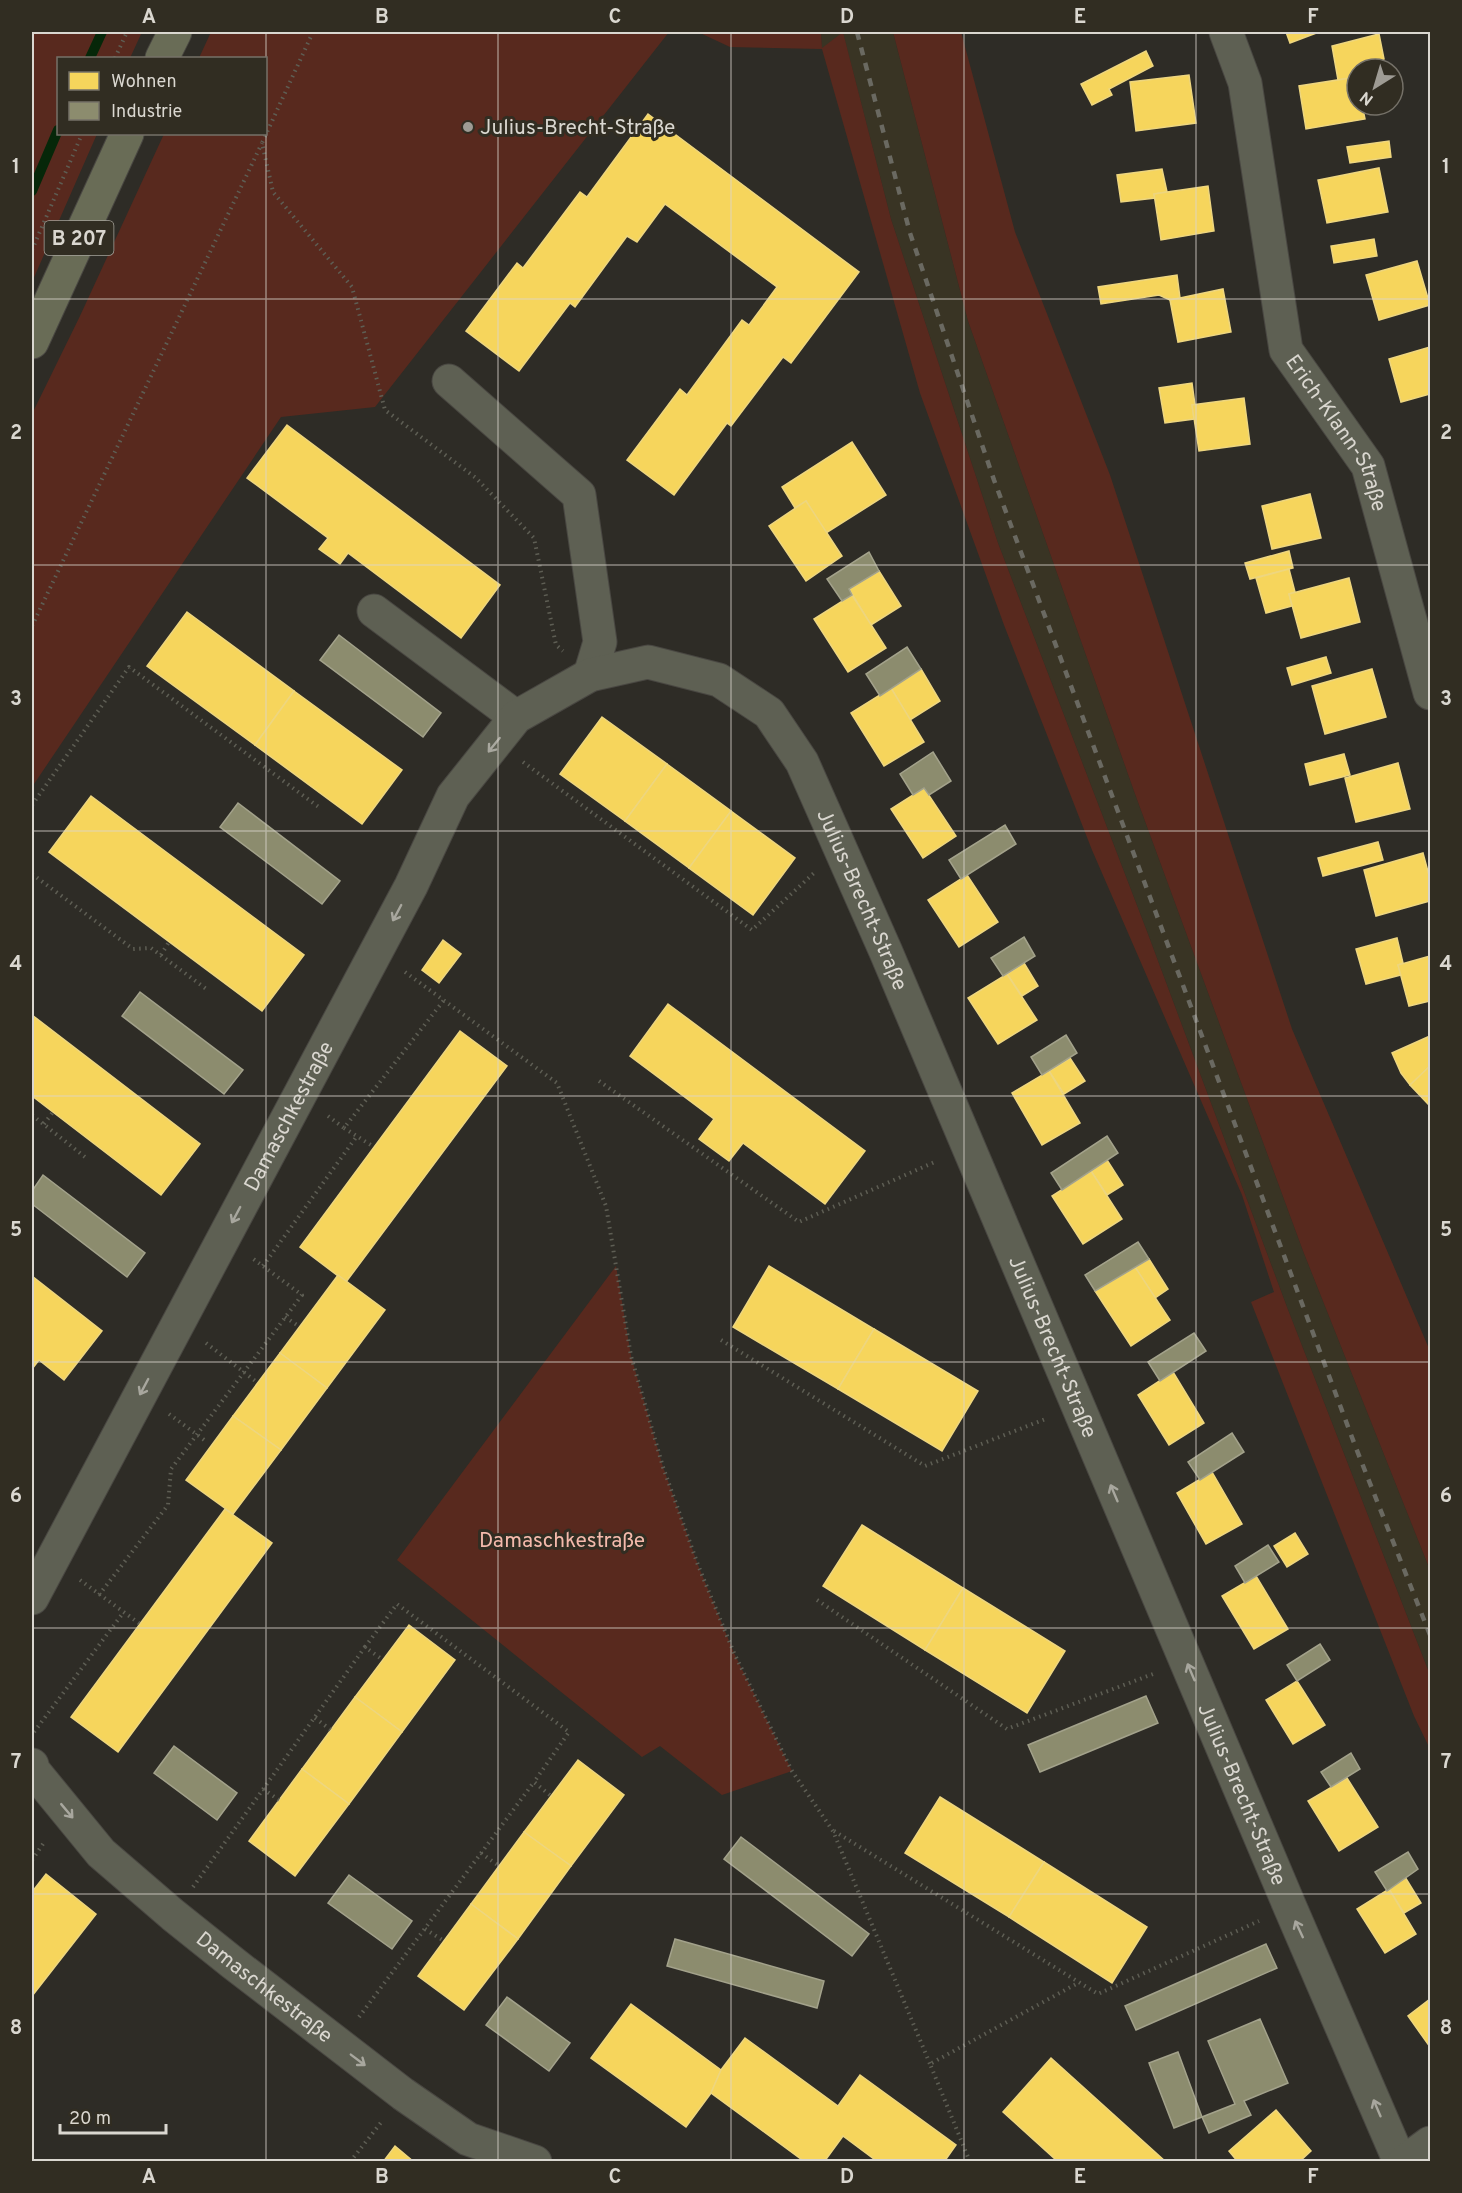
<svg xmlns="http://www.w3.org/2000/svg" width="1462" height="2193" font-family="Overpass,sans-serif">
  <rect width="100%" height="100%" fill="#2e2c26"/>
  <path fill="#393424" d="M821 32H893L968 321 1135 794 1303 1251 1430 1570V1675L1287 1307 1148 934 998 543 891 219 843 33 822 49Z"/>
  <g fill="#58291e">
    <path d="M32 32H142L130 58H58V134H97L32 282Z"/>
    <path d="M211 32H669L375 407 281 417 32 787V414L80 316 164 134H266V58H199Z"/>
    <path d="M698 32H821L822 48 843 32 891 219 998 543 1148 934 1287 1307 1430 1675V1749L1414 1716 1251 1302 1274 1292 1242 1195 1092 850 1004 625 920 393 822 49 730 47Z"/>
    <path d="M893 32H961L1015 232 1110 475 1292 1029 1430 1351V1570L1303 1251 1135 794 968 321Z"/>
    <path d="M616 1266 631 1356 663 1467 698 1565 734 1653 792 1771 722 1795 660 1746 642 1757 397 1560Z"/>
  </g>
  <g fill="#f6d55c" stroke="#eed67f" stroke-width="1.5">
    <path d="M1286 32H1319L1290 43Z"/>
    <path d="M1379 34 1384 59 1373 69H1357V77L1338 80 1332 46Z"/>
    <path d="M1146 51 1153 66 1109 89 1112 95 1092 105 1081 84Z"/>
    <path d="M1189 75 1196 123 1136 131 1130 82Z"/>
    <path d="M1357 77V105H1362L1365 119 1306 129 1299 86Z"/>
    <path d="M648 114 859 272 791 363 783 357 731 426 727 423 674 495 627 460 680 389 687 395 742 320 749 325 777 287 665 204 637 242 627 236 575 307 570 303 519 371 466 331 517 263 523 268 580 192 587 197Z"/>
    <path d="M1389 141 1391 157 1350 163 1347 147Z"/>
    <path d="M1379 168 1388 212 1327 223 1318 180Z"/>
    <path d="M1162 169 1167 192 1154 194 1155 198 1121 202 1117 175Z"/>
    <path d="M1208 186 1214 231 1161 240 1154 194Z"/>
    <path d="M1374 239 1377 256 1334 263 1331 246Z"/>
    <path d="M1417 261 1430 305 1379 320 1366 275Z"/>
    <path d="M1177 275 1180 298 1170 300 1159 295 1101 304 1098 287Z"/>
    <path d="M1223 289 1231 332 1178 342 1170 300Z"/>
    <path d="M1430 347V394L1401 402 1389 359Z"/>
    <path d="M1192 383 1195 405H1192L1194 419 1165 423 1159 388Z"/>
    <path d="M1244 398 1250 444 1199 451 1192 405Z"/>
    <path d="M287 425 500 585 461 638 348 553 340 564 319 549 328 538 247 478Z"/>
    <path d="M852 442 886 495 826 533 806 501 795 508 782 487Z"/>
    <path d="M1310 494 1321 538 1272 549 1262 506Z"/>
    <path d="M806 501 842 556 806 581 769 526Z"/>
    <path d="M1289 551 1293 568 1250 579 1245 563Z"/>
    <path d="M1289 569 1295 592 1289 594 1292 606 1266 613 1256 578Z"/>
    <path d="M879 571 901 606 871 625 849 589Z"/>
    <path d="M1349 578 1360 622 1301 638 1289 594Z"/>
    <path d="M852 595 886 648 848 672 814 619Z"/>
    <path d="M187 612 294 691 255 745 147 666Z"/>
    <path d="M1326 657 1331 673 1292 685 1287 668Z"/>
    <path d="M921 669 940 701 910 720 891 688Z"/>
    <path d="M1372 669 1386 717 1325 734 1312 686Z"/>
    <path d="M891 688 924 742 884 766 851 713Z"/>
    <path d="M294 691 402 770 362 824 255 745Z"/>
    <path d="M602 717 667 764 625 821 560 774Z"/>
    <path d="M1344 754 1350 775 1310 785 1305 764Z"/>
    <path d="M1398 763 1410 809 1356 822 1345 778Z"/>
    <path d="M667 764 731 811 689 868 625 821Z"/>
    <path d="M924 788 956 836 923 858 891 809Z"/>
    <path d="M91 796 304 955 262 1011 49 852Z"/>
    <path d="M731 811 795 858 753 915 689 868Z"/>
    <path d="M1378 842 1383 860 1323 876 1318 858Z"/>
    <path d="M1423 853 1430 879V901L1376 916 1364 870Z"/>
    <path d="M967 875 998 922 959 947 928 900Z"/>
    <path d="M1397 938 1403 963 1398 965 1401 975 1366 984 1356 949Z"/>
    <path d="M443 940 461 954 439 983 422 970Z"/>
    <path d="M1430 956V1001L1409 1006 1398 965Z"/>
    <path d="M1024 963 1038 986 1022 996 1007 974Z"/>
    <path d="M1007 974 1037 1020 998 1044 968 998Z"/>
    <path d="M668 1004 865 1151 825 1204 743 1143 729 1161 699 1139 714 1119 630 1056Z"/>
    <path d="M32 1015 200 1144 161 1195 32 1096Z"/>
    <path d="M460 1031 507 1066 346 1282 300 1247Z"/>
    <path d="M1430 1036V1066L1410 1085 1401 1073 1392 1053Z"/>
    <path d="M1070 1058 1085 1081 1064 1094 1049 1071Z"/>
    <path d="M1430 1066V1106L1410 1085Z"/>
    <path d="M1049 1071 1080 1123 1042 1145 1012 1093Z"/>
    <path d="M1107 1160 1123 1185 1107 1195 1091 1171Z"/>
    <path d="M1091 1171 1122 1219 1083 1244 1052 1196Z"/>
    <path d="M1149 1259 1168 1289 1155 1298 1135 1267Z"/>
    <path d="M769 1266 874 1329 838 1389 733 1327Z"/>
    <path d="M1135 1267 1170 1320 1131 1346 1095 1291Z"/>
    <path d="M338 1275 385 1310 327 1388 280 1353Z"/>
    <path d="M32 1276 102 1331 64 1380 39 1360 32 1369Z"/>
    <path d="M874 1329 978 1391 942 1451 838 1389Z"/>
    <path d="M280 1353 327 1388 281 1450 233 1416Z"/>
    <path d="M1173 1372 1204 1423 1169 1445 1138 1395Z"/>
    <path d="M233 1416 281 1450 233 1514 186 1480Z"/>
    <path d="M1212 1472 1242 1524 1206 1544 1177 1493Z"/>
    <path d="M225 1509 272 1543 118 1752 71 1717Z"/>
    <path d="M862 1525 963 1588 925 1650 823 1586Z"/>
    <path d="M1295 1533 1308 1554 1287 1567 1274 1546Z"/>
    <path d="M1256 1576 1288 1629 1254 1649 1222 1596Z"/>
    <path d="M963 1588 1065 1651 1027 1713 925 1650Z"/>
    <path d="M409 1625 455 1660 402 1732 355 1697Z"/>
    <path d="M1297 1681 1325 1725 1293 1744 1266 1700Z"/>
    <path d="M355 1697 402 1732 349 1804 302 1769Z"/>
    <path d="M578 1760 624 1795 571 1866 524 1832Z"/>
    <path d="M302 1769 349 1804 295 1876 249 1841Z"/>
    <path d="M1347 1778 1378 1827 1339 1851 1308 1801Z"/>
    <path d="M940 1797 1044 1862 1009 1917 905 1853Z"/>
    <path d="M524 1832 571 1866 518 1939 471 1904Z"/>
    <path d="M1044 1862 1147 1927 1112 1983 1009 1917Z"/>
    <path d="M46 1874 96 1914 32 1996V1892Z"/>
    <path d="M1405 1877 1421 1903 1404 1913 1389 1889Z"/>
    <path d="M1389 1889 1416 1934 1385 1953 1357 1909Z"/>
    <path d="M471 1904 518 1939 464 2010 418 1976Z"/>
    <path d="M1430 1999V2047L1408 2016Z"/>
    <path d="M631 2004 721 2070 711 2093 686 2127 591 2058Z"/>
    <path d="M745 2038 838 2106 860 2075 956 2145 944 2162H878L843 2136 824 2162H805L711 2093 721 2070Z"/>
    <path d="M1051 2058 1166 2162H1054L1056 2160 1003 2112Z"/>
    <path d="M1276 2110 1311 2151 1299 2162H1238L1229 2151Z"/>
    <path d="M395 2146 414 2162H383Z"/>
  </g>
  <g fill="#8c8c6e" stroke="#a3a28b" stroke-width="1.5">
    <path d="M869 552 879 571 849 589 852 595 842 601 827 579Z"/>
    <path d="M339 635 441 713 423 737 320 660Z"/>
    <path d="M907 647 921 669 880 696 866 674Z"/>
    <path d="M933 752 951 781 929 795 924 788 913 795 900 774Z"/>
    <path d="M238 803 340 881 322 904 220 827Z"/>
    <path d="M1005 825 1016 844 961 879 949 860Z"/>
    <path d="M1024 937 1035 956 1003 976 991 958Z"/>
    <path d="M140 992 243 1070 224 1094 122 1016Z"/>
    <path d="M1066 1035 1077 1053 1042 1075 1031 1057Z"/>
    <path d="M1107 1136 1118 1153 1062 1190 1051 1173Z"/>
    <path d="M43 1175 145 1253 127 1277 32 1204V1191Z"/>
    <path d="M1138 1242 1149 1259 1095 1291 1085 1275Z"/>
    <path d="M1194 1333 1206 1351 1160 1381 1148 1362Z"/>
    <path d="M1232 1433 1244 1452 1200 1480 1188 1462Z"/>
    <path d="M1268 1545 1279 1562 1245 1583 1235 1566Z"/>
    <path d="M1320 1644 1330 1660 1297 1681 1287 1665Z"/>
    <path d="M1146 1696 1158 1723 1040 1772 1028 1745Z"/>
    <path d="M174 1746 237 1793 217 1820 154 1773Z"/>
    <path d="M1351 1753 1360 1769 1331 1787 1321 1772Z"/>
    <path d="M741 1837 869 1934 852 1956 724 1859Z"/>
    <path d="M1408 1852 1418 1869 1387 1891 1375 1872Z"/>
    <path d="M349 1875 412 1921 392 1949 328 1903Z"/>
    <path d="M675 1939 824 1981 817 2008 667 1966Z"/>
    <path d="M1266 1944 1277 1968 1136 2030 1125 2006Z"/>
    <path d="M507 1997 570 2043 549 2071 486 2025Z"/>
    <path d="M1260 2019 1288 2083 1244 2101 1251 2115 1209 2133 1202 2117 1235 2104 1208 2041Z"/>
    <path d="M1178 2052 1202 2117 1174 2128 1149 2063Z"/>
  </g>
  <g fill="none" stroke-linecap="round" stroke-linejoin="round">
    <g stroke="#062709" stroke-width="10">
      <path d="M90 58 102 32"/>
      <path d="M32 191 58 130"/>
    </g>
    <g stroke="#494742" stroke-width="35">
      <g id="minor">
        <path id="s1" d="M1226 32 1245 83 1286 350 1368 466 1430 693"/>
        <path d="M449 381 579 495 600 642 590 675"/>
        <path d="M374 611 516 717"/>
        <path id="s2" d="M32 1598 411 886 453 796 516 717 590 675 648 662 719 680 769 713 802 762 886 952 1290 1907 1400 2162"/>
        <path id="s3" d="M32 1765 33 1770 101 1853 173 1915 233 1963 403 2094 468 2139 535 2162"/>
        <path d="M1404 2162 1430 2143"/>
      </g>
    </g>
    <g stroke="#494742" stroke-width="35">
      <g id="major">
        <path d="M162 58 175 32"/>
        <path d="M32 342 127 134"/>
      </g>
    </g>
    <g stroke="#5e5e54" stroke-width="4" stroke-dasharray="1.5 4.5" stroke-linecap="butt">
      <path d="M313 32 262 143 273 192 352 287 385 410 476 478 534 538 556 645 563 651"/>
      <path d="M115 58 127 32"/>
      <path d="M32 250 82 134"/>
      <path d="M32 626 262 143"/>
      <path d="M523 762 752 930 814 873"/>
      <path d="M32 805 129 667 320 808"/>
      <path d="M32 874 133 949 151 948 209 991"/>
      <path d="M161 955 169 942"/>
      <path d="M405 972 557 1083 606 1206 631 1356 663 1467 698 1565 734 1653 792 1771 833 1831 930 2064"/>
      <path d="M599 1081 799 1222 937 1161"/>
      <path d="M32 1115 85 1157"/>
      <path d="M328 1116 344 1128 444 1000"/>
      <path d="M44 1124 53 1112"/>
      <path d="M344 1128 374 1147"/>
      <path d="M263 1266 357 1136"/>
      <path d="M285 1317 300 1327"/>
      <path d="M721 1340 925 1466 1048 1418"/>
      <path d="M206 1343 258 1383"/>
      <path d="M169 1414 207 1442"/>
      <path d="M80 1580 140 1624"/>
      <path d="M99 1595 168 1505 171 1469 302 1295 252 1258"/>
      <path d="M817 1600 1007 1729 1153 1674"/>
      <path d="M365 1647 397 1604 569 1732 534 1782"/>
      <path d="M315 1718 331 1730"/>
      <path d="M34 1732 123 1613"/>
      <path d="M263 1789 279 1800"/>
      <path d="M834 1831 1098 1994 1259 1921"/>
      <path d="M481 1853 499 1866"/>
      <path d="M32 1860 45 1841"/>
      <path d="M193 1887 365 1647 383 1660"/>
      <path d="M425 1929 444 1941"/>
      <path d="M359 2017 534 1782 551 1796"/>
      <path d="M350 2162 383 2120"/>
      <path d="M970 2162 930 2064 1078 1983"/>
    </g>
    <use href="#minor" stroke="#5e6053" stroke-width="33"/>
    <use href="#major" stroke="#696c56" stroke-width="33"/>
    <path stroke="#6a6961" stroke-width="4.5" stroke-dasharray="8 8" stroke-linecap="butt" d="M857 32 910 233 994 480 1356 1448 1430 1635"/>
  </g>
  <defs><path id="oneway-shaft" d="M-6 0H5M1.5-3L5.5 0L1.5 3" fill="none" stroke-width="1.6" stroke-linecap="round" stroke-linejoin="round" transform="scale(1.5)"/></defs>
  <g stroke="#a8a79e">
    <use href="#oneway-shaft" transform="translate(494 745) rotate(129)"/>
    <use href="#oneway-shaft" transform="translate(397 913) rotate(118)"/>
    <use href="#oneway-shaft" transform="translate(236 1215) rotate(118)"/>
    <use href="#oneway-shaft" transform="translate(144 1387) rotate(118)"/>
    <use href="#oneway-shaft" transform="translate(1114 1493) rotate(-113)"/>
    <use href="#oneway-shaft" transform="translate(1191 1672) rotate(-113)"/>
    <use href="#oneway-shaft" transform="translate(67 1811) rotate(50)"/>
    <use href="#oneway-shaft" transform="translate(1299 1929) rotate(-115)"/>
    <use href="#oneway-shaft" transform="translate(358 2060) rotate(37)"/>
    <use href="#oneway-shaft" transform="translate(1377 2108) rotate(-113)"/>
  </g>
  <path fill="none" stroke="#dad7d0" stroke-width="1.5" stroke-opacity="0.55" d="M266 32V2162M498 32V2162M731 32V2162M964 32V2162M1196 32V2162M32 299H1430M32 565H1430M32 831H1430M32 1096H1430M32 1362H1430M32 1628H1430M32 1894H1430"/>
  <circle fill="#9e9b94" stroke="#312d22" stroke-width="2" cx="468" cy="127" r="6"/>
  <g text-anchor="middle" stroke-width="6" stroke-linejoin="round" paint-order="stroke">
    <rect fill="#312d22" stroke="#a7a49c" stroke-width="1.5" x="44.5" y="221" width="69" height="34" rx="4.5"/>
    <g font-size="20" font-weight="bold" fill="#dad7d0">
      <text x="79" y="245">B 207</text>
    </g>
    <g font-size="21" fill="#dad7d0" stroke="#312d22" text-anchor="start">
      <text x="480" y="134">Julius-Brecht-Straße</text>
    </g>
    <g font-size="21" fill="#dad7d0" stroke="#312d22">
      <text dy="7" stroke="none"><textPath href="#s1" startOffset="423">Erich-Klann-Straße</textPath></text>
      <text dy="7" stroke="none"><textPath href="#s2" startOffset="1494">Julius-Brecht-Straße</textPath></text>
      <text dy="7" stroke="none"><textPath href="#s2" startOffset="546">Damaschkestraße</textPath></text>
      <text dy="7" stroke="none"><textPath href="#s2" startOffset="1980">Julius-Brecht-Straße</textPath></text>
      <text dy="7" stroke="none"><textPath href="#s2" startOffset="2466">Julius-Brecht-Straße</textPath></text>
      <text dy="7" stroke="none"><textPath href="#s3" startOffset="324">Damaschkestraße</textPath></text>
    </g>
    <g font-size="21" fill="#f4baac" stroke="#312d22">
      <text x="562" y="1547">Damaschkestraße</text>
    </g>
  </g>
  <rect width="1462" height="2193" fill="none" stroke="#312d22" stroke-width="66"/>
  <rect x="57" y="57" width="210" height="78" fill="#312d22" stroke="#757168" stroke-width="1.5"/>
  <rect x="69" y="72" width="30" height="18" fill="#f6d55c" stroke="#757168" stroke-width="1.5"/>
  <text x="111" y="87" font-size="18" fill="#dad7d0">Wohnen</text>
  <rect x="69" y="102" width="30" height="18" fill="#8c8c6e" stroke="#757168" stroke-width="1.5"/>
  <text x="111" y="117" font-size="18" fill="#dad7d0">Industrie</text>
  <g transform="translate(1375 87) rotate(217)"><circle r="28" fill="#312d22" stroke="#757168" stroke-width="1.5"/>
  <path d="M0-4.5L10 22L0 15L-10 22Z" fill="#9e9b94"/>
  <text y="-9" font-size="16" font-weight="bold" text-anchor="middle" fill="#dad7d0">N</text>
  </g>
  <path d="M60 2124v9h106v-9" fill="none" stroke="#dad7d0" stroke-width="3"/>
  <text x="69" y="2124" font-size="18" fill="#dad7d0" stroke="#312d22" stroke-width="4.5" paint-order="stroke">20 m</text>
  <rect x="33" y="33" width="1396" height="2127" fill="none" stroke="#dad7d0" stroke-width="2"/>
  <g font-size="20" text-anchor="middle" font-weight="bold" fill="#dad7d0">
    <text x="149" y="23">A</text>
    <text x="382" y="23">B</text>
    <text x="615" y="23">C</text>
    <text x="847" y="23">D</text>
    <text x="1080" y="23">E</text>
    <text x="1313" y="23">F</text>
    <text x="16" y="173">1</text>
    <text x="1446" y="173">1</text>
    <text x="16" y="439">2</text>
    <text x="1446" y="439">2</text>
    <text x="16" y="705">3</text>
    <text x="1446" y="705">3</text>
    <text x="16" y="970">4</text>
    <text x="1446" y="970">4</text>
    <text x="16" y="1236">5</text>
    <text x="1446" y="1236">5</text>
    <text x="16" y="1502">6</text>
    <text x="1446" y="1502">6</text>
    <text x="16" y="1768">7</text>
    <text x="1446" y="1768">7</text>
    <text x="16" y="2034">8</text>
    <text x="1446" y="2034">8</text>
    <text x="149" y="2183">A</text>
    <text x="382" y="2183">B</text>
    <text x="615" y="2183">C</text>
    <text x="847" y="2183">D</text>
    <text x="1080" y="2183">E</text>
    <text x="1313" y="2183">F</text>
  </g>
</svg>
